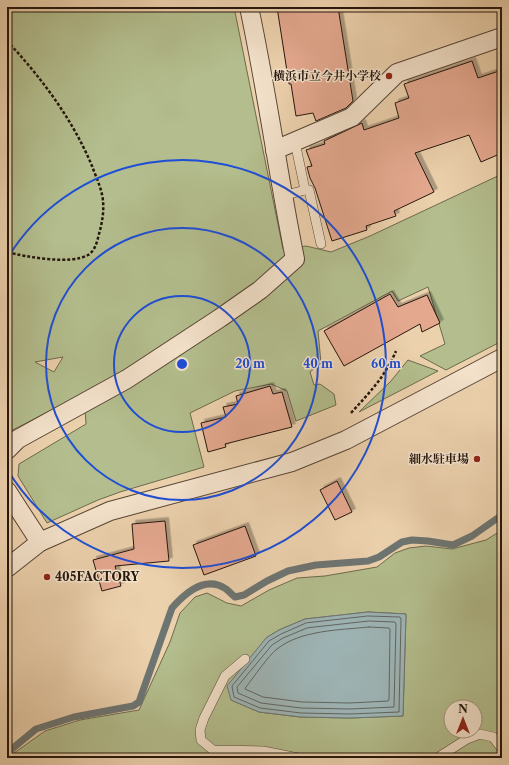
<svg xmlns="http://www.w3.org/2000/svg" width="509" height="765" font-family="'Libre Caslon Text','Noto Serif JP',serif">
  <defs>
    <filter id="shadow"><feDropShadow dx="3.5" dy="-3.5" stdDeviation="0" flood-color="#0004"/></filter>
  </defs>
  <rect width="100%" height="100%" fill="#ecd1ad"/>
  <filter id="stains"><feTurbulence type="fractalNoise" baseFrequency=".005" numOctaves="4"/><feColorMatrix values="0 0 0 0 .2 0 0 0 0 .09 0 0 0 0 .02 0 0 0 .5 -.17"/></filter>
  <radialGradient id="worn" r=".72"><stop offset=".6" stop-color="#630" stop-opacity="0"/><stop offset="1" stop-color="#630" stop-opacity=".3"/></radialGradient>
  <g fill="#b3bd8d" stroke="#6c6a4d" fill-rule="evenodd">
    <path d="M7 7H234L283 249 306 246 331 252 370 236 502 174V341L446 370 420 356 445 344 428 287 398 301 392 291 318 331 321 363 310 372 314 385 320 384 334 394 336 405 296 421 287 391 271 384 235 391 190 413 204 467 120 492 98 500 47 523 18 476 19 464 86 424 84 393 7 433ZM63 357 54 372 35 362Z"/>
    <path d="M408 360 438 371 359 412 391 381Z"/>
    <path d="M502 530V758H7L45 731 80 720 139 710 170 642 180 613 195 597 207 593 227 603 241 606 269 590 297 578 325 576 377 567 395 553 409 548 426 546 452 549 486 540ZM368 612 406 614 403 716 350 718 300 717 259 712 231 700 266 638 279 630 305 619ZM451 707H475V731H451Z"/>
  </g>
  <path fill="#9db4b5" stroke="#6d7572" d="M368 612 406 614 403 716 350 718 301 717 259 712 231 700 227 686 266 638 279 630 305 619Z"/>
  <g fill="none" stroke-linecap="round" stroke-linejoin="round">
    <g stroke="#616561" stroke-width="1">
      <path d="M368 616 400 617 401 619 399 712 350 714 301 713 260 708 234 697 232 686 269 641 281 634 306 623Z"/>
      <path d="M369 621 395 622 396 624 394 707 350 709 301 708 261 703 238 693 237 687 272 645 283 638 307 628Z"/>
      <path d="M369 627 389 628 390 629 389 700 388 701 350 703 302 702 263 697 245 689 246 687C254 677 268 656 277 649 301 630 340 630 369 627Z"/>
    </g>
    <path stroke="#6d7572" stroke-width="7" d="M7 753 36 729 74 717 133 706 139 702 172 608C185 593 206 575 226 589 229 591 232 595 235 597L244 595 267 581 288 571 316 565 368 561 379 557 402 542 412 540 428 541 453 545 472 536 502 515"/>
  </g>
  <g fill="#e4a88f" stroke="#25160d" filter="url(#shadow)">
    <path d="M277 7H338L353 101 346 108 316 121 313 113 296 116 291 84H289Z"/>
    <path d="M472 61 478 78 502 70V153L481 162 469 135 415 153 434 192 394 211 396 216 366 226 367 230 332 241 315 188 310 178 307 167 312 166 306 150 325 144 324 141 360 124 362 123 364 130 399 118 395 103 409 98 404 84Z"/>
    <path d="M390 294 398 307 427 295 440 323 422 332 420 324 344 366 324 331Z"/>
    <path d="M270 386 273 394 282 392 292 427 225 444 226 447 208 452 201 423 226 417 223 407 238 404 236 396Z"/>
    <path d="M337 481 352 512 335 520 320 490Z"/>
    <path d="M165 521 169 561 115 566 121 586 102 591 93 560 134 549 132 524Z"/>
    <path d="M245 526 256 556 204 575 193 545Z"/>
  </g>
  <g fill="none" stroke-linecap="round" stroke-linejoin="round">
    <g stroke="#574535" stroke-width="10">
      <g id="lane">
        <path d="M295 142 305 190H309L321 244"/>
        <path d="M282 196 305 190"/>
        <path d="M245 659 225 676 204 718 200 730 201 740 213 750 263 751 298 758"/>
        <path d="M437 758 467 739 480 734 493 737 502 749"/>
      </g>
    </g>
    <g stroke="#574535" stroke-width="20">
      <g id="street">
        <path d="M275 150 352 117 397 73 502 37"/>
        <path d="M7 450 18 439 127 379 220 318 260 290 295 259C278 175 267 91 249 7"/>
        <path d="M7 491 40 542"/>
        <path d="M7 568 40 542 110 511 292 462 346 440 502 358"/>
      </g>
    </g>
    <g stroke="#25160d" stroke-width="2.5" stroke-dasharray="3 2" stroke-linecap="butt">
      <path d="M7 41C41 77 73 120 92 166 96 177 102 189 103 201 104 213 102 223 99 234 97 242 95 251 88 255 71 265 26 257 7 252"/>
      <path d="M351 413C369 393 385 377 396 351"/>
    </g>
    <use href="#lane" stroke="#f3e1ca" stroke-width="9"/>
    <use href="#street" stroke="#f3e1ca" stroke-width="18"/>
  </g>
  <g fill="none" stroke="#1d4ed8" stroke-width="2">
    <circle cx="182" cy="364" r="68"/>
    <circle cx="182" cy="364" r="136"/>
    <path d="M7 259A204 204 0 1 1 7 469"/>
  </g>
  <g fill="#8f2418" stroke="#f3e1ca" stroke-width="1.5">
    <circle cx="389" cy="76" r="4"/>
    <circle cx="477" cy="459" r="4"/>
    <circle cx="47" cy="577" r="4"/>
  </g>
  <g text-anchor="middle" stroke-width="3" stroke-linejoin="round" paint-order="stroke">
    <g font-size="12" font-weight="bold" fill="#25160d" stroke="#f3e1ca" text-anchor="end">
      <text x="381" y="80">横浜市立今井小学校</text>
      <text x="469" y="463">細水駐車場</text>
      <text x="55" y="581" text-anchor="start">405FACTORY</text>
    </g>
  </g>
  <circle cx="182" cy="364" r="6" fill="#1d4ed8" stroke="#f3e1ca" stroke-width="2"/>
  <g font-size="12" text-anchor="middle" font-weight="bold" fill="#1d4ed8" stroke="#f3e1ca" stroke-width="3" stroke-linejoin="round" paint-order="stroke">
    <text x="250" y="368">20 m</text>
    <text x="318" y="368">40 m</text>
    <text x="386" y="368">60 m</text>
  </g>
  <rect width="509" height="765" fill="none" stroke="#ecd1ad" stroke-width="24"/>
  <rect x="8" y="8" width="493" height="749" fill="none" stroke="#25160d" stroke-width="2"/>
  <rect x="12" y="12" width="485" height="741" fill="none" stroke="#25160d"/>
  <g transform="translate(463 719)"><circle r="19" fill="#f3e1ca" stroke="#a1907e"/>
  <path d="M0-3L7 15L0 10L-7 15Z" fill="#8f2418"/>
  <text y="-6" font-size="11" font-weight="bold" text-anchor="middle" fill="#25160d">N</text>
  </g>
  <rect width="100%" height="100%" filter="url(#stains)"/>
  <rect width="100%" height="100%" fill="url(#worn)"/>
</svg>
